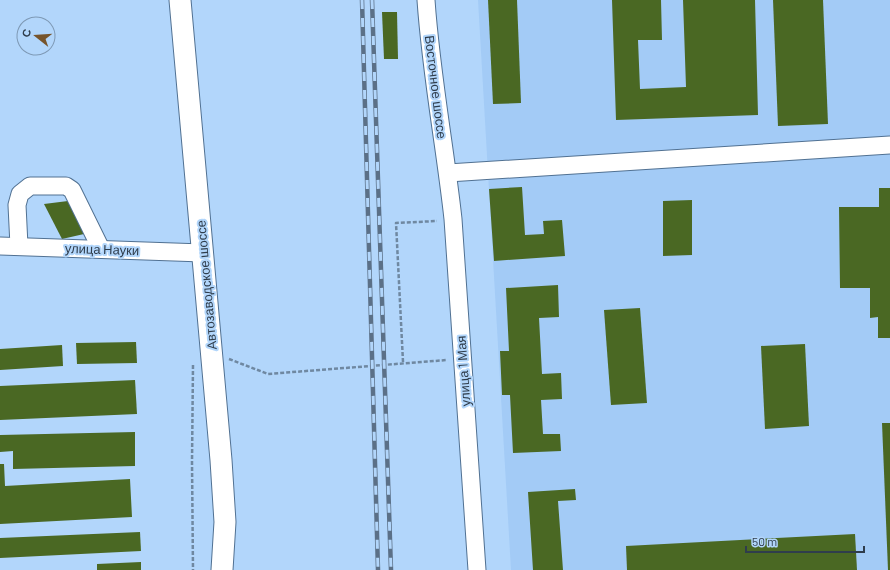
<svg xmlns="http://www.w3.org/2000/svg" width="890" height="570" font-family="Barlow,sans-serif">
  <rect width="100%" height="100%" fill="#b2d6fb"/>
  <path fill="#a3cbf6" d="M478 0H890V570H511Z"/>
  <g fill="#4a6823">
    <path d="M488 0H517L521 103 493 104Z"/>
    <path d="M612 0H661L662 40H638L640 89 686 87 683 0H755L758 115 616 120Z"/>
    <path d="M773 0H823L828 124 778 126Z"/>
    <path d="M382 12H397L398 59H384Z"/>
    <path d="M522 187 525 235 544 234 543 221 562 220 565 256 494 261 489 189Z"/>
    <path d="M879 188H890V338H878V317L870 318V288H840L839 207H879Z"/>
    <path d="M692 200V255L663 256V201Z"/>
    <path d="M68 201 84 234 62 239 44 204Z"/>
    <path d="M558 285 559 317 539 318 542 374 561 373 562 399 541 400 543 434H560L561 451 513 453 510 395H502L500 351H509L506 288Z"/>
    <path d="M640 308 647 403 611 405 604 310Z"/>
    <path d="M136 342 137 363 77 364 76 343Z"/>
    <path d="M805 344 809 426 765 429 761 346Z"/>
    <path d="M62 345 63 366 0 370V349Z"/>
    <path d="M135 380 137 414 0 420V386Z"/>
    <path d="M882 423H890V570H888Z"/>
    <path d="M135 432V466L13 469V451L0 452V435Z"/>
    <path d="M0 464H4L5 486 130 479 132 517 0 524Z"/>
    <path d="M575 489 576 500 558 501 563 570H533L528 492Z"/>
    <path d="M140 532 141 551 0 558V538Z"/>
    <path d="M855 534 857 570H627L626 546Z"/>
    <path d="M141 562V570H97V564Z"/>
  </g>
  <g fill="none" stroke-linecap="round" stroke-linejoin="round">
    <g stroke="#517192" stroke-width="19">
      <g id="minor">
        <path d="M426 0C431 74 445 146 453 219L477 570"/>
        <path d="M448 173 890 145"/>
        <path d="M0 246 203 253"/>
        <path d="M19 246 17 205 20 194 30 186H66L72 190 101 249"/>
      </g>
    </g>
    <g stroke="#517192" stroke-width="23">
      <path id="major" d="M180 0 221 460 225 522 222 570"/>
    </g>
    <g stroke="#6f88a1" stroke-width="2.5" stroke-dasharray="4 2" stroke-linecap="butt">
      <path d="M229 359 268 374 447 360"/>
      <path d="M403 362 396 223 437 221"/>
      <path d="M193 365 192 462 193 570"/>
    </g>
    <use href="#minor" stroke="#fff" stroke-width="17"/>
    <use href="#major" stroke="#fff" stroke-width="21"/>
    <g stroke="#5b7087" stroke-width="4.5">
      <g id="rail">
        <path d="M362 0 378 570"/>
        <path d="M372 0 391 570"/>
      </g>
    </g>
    <use href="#rail" stroke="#b2d6fb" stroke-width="3" stroke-dasharray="9" stroke-linecap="butt"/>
  </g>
  <g text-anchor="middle" stroke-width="4" stroke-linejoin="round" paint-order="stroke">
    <g font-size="13" fill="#2f3d4c" stroke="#b2d6fb">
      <text transform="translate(436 87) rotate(83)" y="5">Восточное шоссе</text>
      <text transform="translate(102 249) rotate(2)" y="5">улица Науки</text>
      <text transform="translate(206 285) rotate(-95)" y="5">Автозаводское шоссе</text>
      <text transform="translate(463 371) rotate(-94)" y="5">улица 1 Мая</text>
    </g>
  </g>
  <g transform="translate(36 36) rotate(287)"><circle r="19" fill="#b2d6fb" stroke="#7e99b5"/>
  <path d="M0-3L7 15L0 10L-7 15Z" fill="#76542c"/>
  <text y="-6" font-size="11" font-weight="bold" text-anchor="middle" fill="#2f3d4c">С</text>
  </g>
  <path d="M746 546v6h118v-6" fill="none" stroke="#2f3d4c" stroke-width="2"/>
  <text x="752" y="546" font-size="12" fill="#2f3d4c" stroke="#b2d6fb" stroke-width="3" paint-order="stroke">50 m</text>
</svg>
